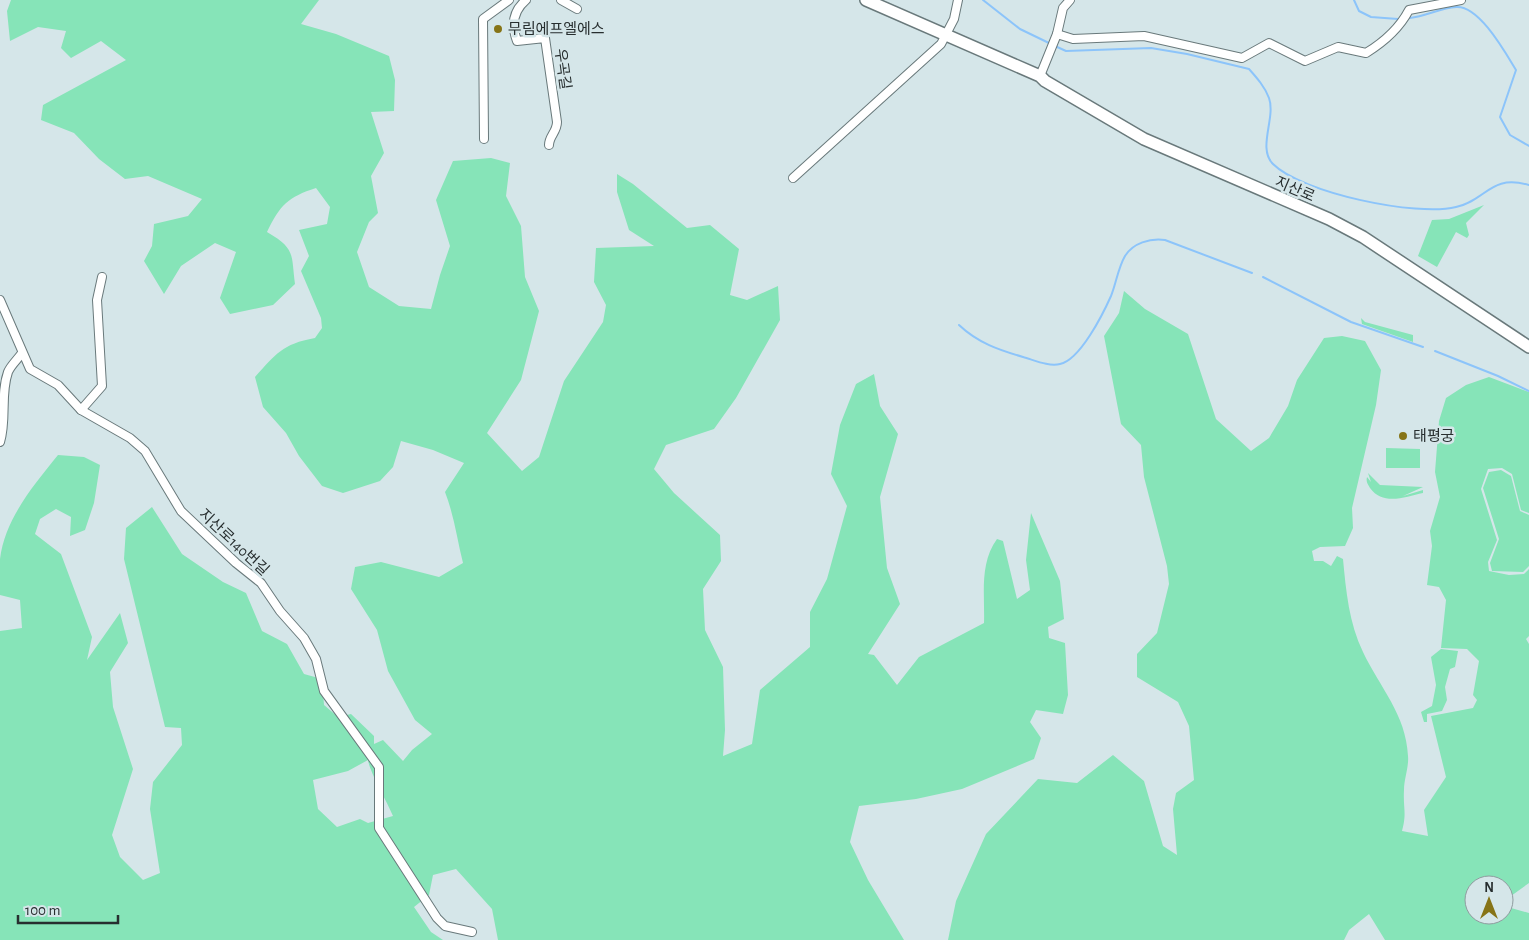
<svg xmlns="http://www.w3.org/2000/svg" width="1529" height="940" font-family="'Alegreya Sans','Noto Sans KR',sans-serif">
  <rect width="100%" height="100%" fill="#d5e6e9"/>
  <g fill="#86e4b8" fill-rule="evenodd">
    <path d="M11 0H319L301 24 336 34 389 56 395 80 394 111 371 112 384 153 371 176 378 213 369 222 357 252 369 287 399 306 431 309 440 275 450 246 436 200 453 161 491 158 510 163 506 196 521 226 525 277 539 311 521 380 487 433 522 471 539 457 564 381 603 322 606 305 594 282 596 248 654 246 629 230 617 192V174L633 184 687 228 710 225 739 249 730 295 747 300 778 286 780 320 736 398 714 429 666 445 654 469 674 493 720 535 721 561 703 589 705 630 723 667 725 730 723 756 752 744 760 690 810 647V612L827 579 847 506 831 474 840 425 856 384 874 374 880 406 898 434 880 497 887 568 900 604 868 654 874 655 897 685 919 657 984 623C985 595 979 564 997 539L1003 541 1017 599 1030 590 1026 560 1031 513 1060 581 1064 619 1048 627 1049 638 1065 643 1068 695 1063 714 1036 710 1030 722 1041 738 1034 759 962 789 916 799 859 806 850 842 868 880 904 940H498L492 909 456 869 433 875 429 895 414 907 431 932 443 940H0V631L22 628 20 600 0 595C0 583 0 571 0 559 5 519 33 486 58 455L84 457 100 465 94 503 85 530 70 536 71 517 56 509 40 519 35 534 61 554 92 637 87 660 120 613 128 643 110 672 113 707 133 769 112 835 120 857 143 880 160 873 150 809 153 782 182 745 181 728 165 727 124 559 126 528 152 507 182 554 223 582 246 593 262 631 287 644 304 674 322 679 324 705 338 717 351 714 374 736V744L383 740 403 761 412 750 432 734 415 720 388 671 377 630 351 589 355 567 381 562 439 577 463 563C457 539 454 515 445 492L464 463 433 450 401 441 393 467 380 481 343 493 322 486 299 456 286 433 263 407 255 377C276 354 282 344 315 338L322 328 321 318 301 271 309 256 299 230 327 224 330 207 316 188C288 197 280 205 267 232 296 249 291 254 295 284L273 305 230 314 220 298 236 252 215 243 181 266 164 294 144 261 152 246 154 224 188 216 202 199 148 176 125 179 99 159 74 133 41 120 43 105 126 60 101 41 71 58 61 48 66 31 38 27 10 41 7 11ZM368 760C370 773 387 801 393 816L368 823 360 819 337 827 318 809 313 780 348 771Z"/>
    <path d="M1484 205 1466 223 1469 235 1467 238 1456 232 1437 267 1418 256 1432 220 1449 219Z"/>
    <path d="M1124 291 1145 309 1188 334 1216 419 1251 451 1269 438 1288 406 1297 380 1324 338 1342 336 1365 341 1381 370 1376 405 1352 508 1353 528 1345 546 1320 547 1312 551 1314 561H1323L1331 566 1337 556 1343 559C1346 591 1349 623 1363 652 1380 688 1406 714 1408 756 1409 767 1404 779 1404 790 1403 809 1407 812 1402 831L1428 836 1424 810 1446 777 1431 716 1473 708 1477 700 1473 695 1479 661 1467 649 1441 648 1446 600 1439 587 1427 585 1432 546 1430 531 1440 497 1435 472 1439 421 1446 398 1466 385 1489 377 1529 392V513L1521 510 1512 474 1502 468 1488 469 1481 489 1497 540 1488 562 1489 571 1509 575 1524 574 1529 569V636L1526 639 1529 644V883L1504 901V885H1474V915H1504V906L1529 913V940H1385L1369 914 1349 930 1344 940H948L956 901 986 834 1038 779 1077 783 1113 755 1144 781 1163 846 1177 855 1173 809 1176 793 1194 780 1189 726 1178 702 1137 677V654L1157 633 1169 584 1167 566 1144 477 1141 445 1121 424 1104 336 1119 313Z"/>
    <path d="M1361 318 1365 322 1413 335V342L1362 324Z"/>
    <path d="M1386 448 1420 449V468H1386Z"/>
    <path d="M1501 470 1511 476 1520 511 1529 515V566L1523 572 1492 571 1490 563 1499 539 1483 488 1489 472Z"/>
    <path d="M1368 473 1380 485 1423 487 1403 496 1423 490V493C1405 497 1383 506 1370 488 1367 483 1366 481 1367 477L1371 482Z"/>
    <path d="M1441 649 1458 651 1455 667 1450 669 1445 687 1447 700 1442 711 1427 714V722H1424L1421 712 1432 706 1436 685 1431 657Z"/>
  </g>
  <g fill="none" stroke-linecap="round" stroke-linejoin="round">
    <g stroke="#8cc4fa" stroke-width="2">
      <path d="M983 0 1020 29 1051 44"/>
      <path d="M1354 0 1359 11 1371 17 1398 19"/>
      <path d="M1410 18C1426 16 1441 8 1456 7 1479 5 1505 52 1516 70L1500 117 1510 135 1529 146"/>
      <path d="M1055 46 1066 51 1151 48 1187 54 1249 69C1257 78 1265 87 1269 98 1276 118 1257 148 1273 164 1302 193 1417 217 1456 207 1487 200 1490 174 1529 185"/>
      <path d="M1263 277 1351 322 1423 347"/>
      <path d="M959 325C978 343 999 350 1023 357 1034 360 1049 367 1060 364 1080 360 1103 314 1111 296 1116 284 1118 268 1125 256 1133 243 1150 238 1165 240L1252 273"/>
      <path d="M1435 351 1498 376 1529 391"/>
    </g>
    <g stroke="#69797b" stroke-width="10">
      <g id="minor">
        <path d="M526 0C513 11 511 25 517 41L545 38 557 122C557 132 549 136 549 145"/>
        <path d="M561 0 577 9"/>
        <path d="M1057 34 1063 8 1070 0"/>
        <path d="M1040 76 1057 34 1073 39 1144 36 1242 58 1269 43 1305 61 1338 47 1366 53C1384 42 1399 29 1409 10L1461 0"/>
        <path d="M484 139 483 19 509 0"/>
        <path d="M793 178 941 44 954 19 958 0"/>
        <path d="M0 300 30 369 58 385 81 410 130 438 145 451 181 511 236 563 261 583 280 611 304 638 316 659 324 691 379 767V828L437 918 445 926 472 932"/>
        <path d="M81 410 102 386 97 300 102 277"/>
        <path d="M0 442C7 419 0 395 8 372 11 365 18 359 22 353"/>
      </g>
    </g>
    <g stroke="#69797b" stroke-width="14">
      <path id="secondary" d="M866 0 1040 76 1045 81 1144 139 1329 219 1363 237 1529 347"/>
    </g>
    <use href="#minor" stroke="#fff" stroke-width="8"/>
    <use href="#secondary" stroke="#fff" stroke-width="11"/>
  </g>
  <g fill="#867417" stroke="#d5e6e9" stroke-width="2">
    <circle cx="498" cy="29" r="5"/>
    <circle cx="1403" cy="436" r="5"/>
  </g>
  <g text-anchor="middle" stroke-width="5" stroke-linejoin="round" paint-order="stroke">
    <g font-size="15" fill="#272e2f" stroke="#d5e6e9" text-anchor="start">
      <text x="508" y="34">무림에프엘에스</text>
      <text x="1413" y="441">태평궁</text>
    </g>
    <g font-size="15" fill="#272e2f" stroke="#d5e6e9">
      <text transform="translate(563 69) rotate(82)" y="5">우곡길</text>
      <text transform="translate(1295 189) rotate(23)" y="5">지산로</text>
      <text transform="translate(234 542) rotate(43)" y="5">지산로140번길</text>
    </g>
  </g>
  <g transform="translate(1489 900)"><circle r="24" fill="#d5e6e9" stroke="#8f9c9f"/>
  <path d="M0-4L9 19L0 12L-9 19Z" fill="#867417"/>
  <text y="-8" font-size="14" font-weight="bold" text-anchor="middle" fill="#272e2f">N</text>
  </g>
  <path d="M18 915v8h100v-8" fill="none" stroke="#272e2f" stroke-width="2.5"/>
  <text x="25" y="915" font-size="15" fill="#272e2f" stroke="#d5e6e9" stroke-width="4" paint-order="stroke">100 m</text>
</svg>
